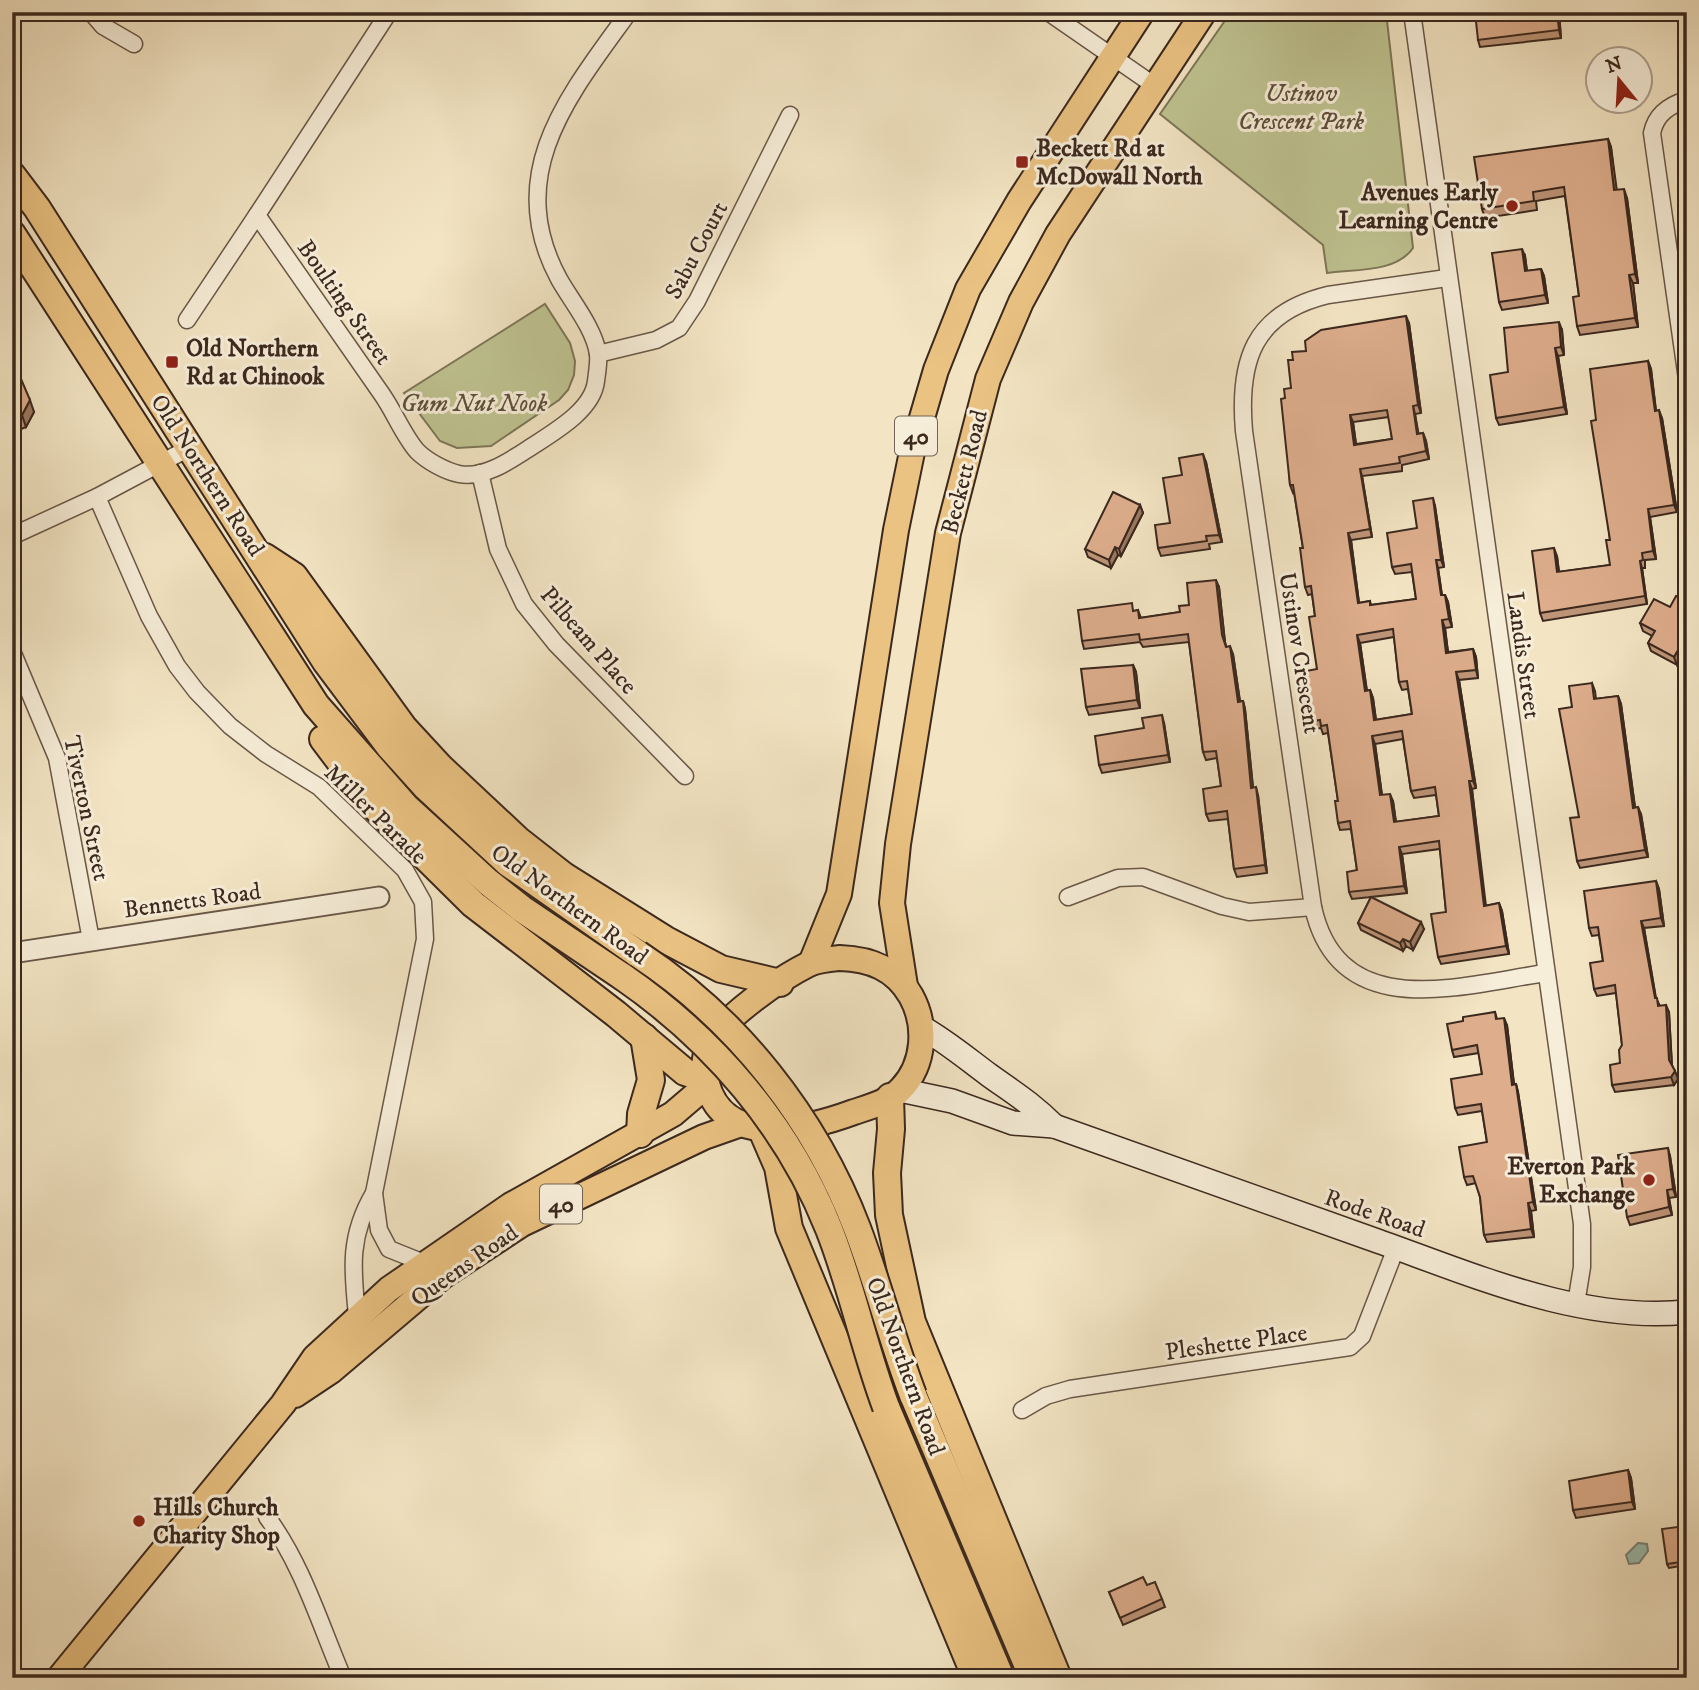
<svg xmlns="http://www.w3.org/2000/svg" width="1699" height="1690" font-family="'IM FELL DW Pica',serif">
  <rect width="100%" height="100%" fill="#f3e5c4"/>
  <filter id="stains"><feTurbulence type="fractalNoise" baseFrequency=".00286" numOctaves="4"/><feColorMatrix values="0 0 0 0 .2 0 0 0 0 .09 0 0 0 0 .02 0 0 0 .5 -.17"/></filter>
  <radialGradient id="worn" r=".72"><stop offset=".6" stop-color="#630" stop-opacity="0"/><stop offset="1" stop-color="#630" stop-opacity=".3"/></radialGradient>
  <g fill="#bfc391" stroke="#7d7658" stroke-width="2">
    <path d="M1231 12H1386L1413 248C1396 273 1354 269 1327 273L1323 245 1160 114Z"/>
    <path d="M545 304 570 343 575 361 574 375 568 390 559 400 491 446 457 448 440 441 404 393Z"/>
  </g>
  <path fill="#9bbfb2" stroke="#758377" stroke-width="2" d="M1638 1543 1647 1544 1648 1551 1639 1563 1629 1564 1626 1555Z"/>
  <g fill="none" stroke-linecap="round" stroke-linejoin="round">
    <g stroke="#695748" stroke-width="19">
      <g id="minor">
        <path d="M91 12 103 26 134 44"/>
        <path d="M389 12 257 215C298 274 339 333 381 393 394 411 403 435 417 451 427 461 445 471 459 474 484 479 511 460 531 447 554 432 593 410 596 381 597 373 599 362 598 354 594 328 572 302 559 279 502 174 569 95 629 12"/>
        <path d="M1048 12 1155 86"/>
        <path d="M1412 12 1582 1224V1267L1576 1304"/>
        <path d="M1687 100C1669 105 1656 114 1652 133L1687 379"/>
        <path d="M1447 278 1328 295C1253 313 1238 361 1244 431L1313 907C1339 1025 1461 985 1546 973"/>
        <path d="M187 320 257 215"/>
        <path d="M598 354 656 340 679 328 697 301 790 115"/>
        <path d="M480 473 498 549 524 604 556 644 685 776"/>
        <path d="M97 497 149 616 177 666 197 692 230 726 266 754 319 787 405 870 423 902 425 939 374 1193 379 1230 389 1249 424 1263"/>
        <path d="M12 536 97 497 191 447"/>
        <path d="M12 651 57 758 91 940"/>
        <path d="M1068 897 1118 878 1143 877 1222 906 1249 912 1313 907"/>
        <path d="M357 1315C352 1268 349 1235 374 1193"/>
        <path d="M1022 1410 1046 1396 1070 1389 1350 1347 1362 1336 1396 1248"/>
        <path d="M267 1517C302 1564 320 1624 343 1678"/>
      </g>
    </g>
    <g stroke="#695748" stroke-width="23">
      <path id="tertiary" d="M12 953 379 897"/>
    </g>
    <g stroke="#3b281e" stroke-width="26">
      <g id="secondary">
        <path d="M921 1027C946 1041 966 1058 989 1075 1014 1093 1031 1103 1054 1126"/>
        <path d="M900 1090 952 1101 1013 1123 1054 1126C1159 1164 1264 1201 1369 1238 1469 1273 1578 1323 1687 1312"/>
      </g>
    </g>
    <g stroke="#3b281e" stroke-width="28">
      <g id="primary">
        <path d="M840 958C870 959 895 968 911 996 927 1025 925 1064 901 1089 889 1102 869 1107 854 1112 808 1129 725 1150 707 1084 704 1072 703 1059 708 1048 720 1019 781 978 809 964 818 960 830 959 840 958Z"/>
        <path d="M811 963 839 894 896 530 912 452 936 370 968 289 1019 201 1142 12"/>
        <path d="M905 986 892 903 898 844 948 533 988 379 1021 302 1058 234 1204 12"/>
        <path d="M295 1395 331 1371 443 1276 522 1224 704 1137 741 1124"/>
        <path d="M59 1678 283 1404 315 1357 389 1289 511 1205 673 1114 707 1085"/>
      </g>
    </g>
    <g stroke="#3b281e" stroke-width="30">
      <g id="trunk">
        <path d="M12 175 37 208 326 662 389 746 426 787 508 863 638 954"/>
        <path d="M12 234 316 705 406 807 488 882 522 909 623 977"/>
        <path d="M265 557 294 576 404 728 440 767 518 840 564 876 666 940 721 969 780 983"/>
        <path d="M323 739 373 805 473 904 616 1014 685 1072 706 1079"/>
        <path d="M890 1097 891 1129 887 1173 889 1215 912 1322 1058 1678"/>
        <path d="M762 1130 778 1167 789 1228 976 1678"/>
        <path d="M640 1134 641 1114 651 1080 644 1037"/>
        <path d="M913 1395 1033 1678"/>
        <path d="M886 1407 1001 1678"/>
      </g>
    </g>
    <use href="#minor" stroke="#f7eed9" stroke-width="16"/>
    <use href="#tertiary" stroke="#f7eed9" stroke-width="19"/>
    <use href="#secondary" stroke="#f7eed9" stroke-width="23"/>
    <use href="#primary" stroke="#eac282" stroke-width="24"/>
    <use href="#trunk" stroke="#eac282" stroke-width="26"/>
    <g stroke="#3b281e" stroke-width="30" stroke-linecap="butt">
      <g id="trunk-bridge">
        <path d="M638 954C737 1019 815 1118 857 1228 878 1283 892 1340 913 1395"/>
        <path d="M623 977C714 1040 788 1126 829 1229 852 1287 864 1348 886 1407"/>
      </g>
    </g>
    <use href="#trunk-bridge" stroke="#eac282" stroke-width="26"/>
  </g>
  <g fill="#be9578" stroke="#3b281e" stroke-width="2" fill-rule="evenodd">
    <path d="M1559 12 1561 38 1480 47 1478 40Z"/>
    <path d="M1608 139 1611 147 1616 190 1627 198 1638 283H1633L1638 327 1580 335 1577 326 1579 296 1565 196 1536 201 1537 210 1485 218 1482 209Z"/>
    <path d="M1525 256 1527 271 1541 269 1544 276 1548 303 1502 310 1499 302Z"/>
    <path d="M1409 323 1421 413 1415 414 1418 434 1423 433 1426 441 1429 459 1402 465V471L1362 476 1372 537 1351 540 1359 603 1370 601 1371 605 1416 599 1412 572 1395 574 1392 567 1417 528 1435 506 1444 567 1438 568 1442 595H1445L1448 602 1452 627 1445 628 1448 652 1473 649 1476 657 1478 678 1459 680 1476 788 1472 789 1486 906 1499 903 1502 911 1509 954 1441 964 1438 957 1446 912 1440 849 1402 854 1407 893 1371 897 1424 929 1413 950 1406 946 1403 951 1361 930 1358 923 1371 897 1352 899 1349 892 1357 870 1351 829 1340 830 1338 823V801L1328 733 1323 734 1321 728 1310 729 1307 722 1317 669 1315 616 1312 594 1308 595 1305 587 1303 548 1294 492 1293 493 1290 485 1285 398 1291 388 1293 360 1306 351ZM1389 417 1392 439 1356 444 1353 422ZM1394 637 1399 682 1402 690 1408 689 1412 714 1376 720 1373 698 1370 690 1367 691 1360 643ZM1403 739 1411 791 1414 798 1436 795 1439 816 1396 822 1393 801 1382 795 1375 744Z"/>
    <path d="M1562 330 1564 355 1558 356 1567 414 1499 425 1496 418 1508 372Z"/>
    <path d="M1648 361 1651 369 1656 411 1662 418 1677 512 1650 517 1656 559 1645 560V568H1642L1647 604 1543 621 1540 613 1557 556 1559 572 1610 565V540L1596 420Z"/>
    <path d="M12 373 34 412 26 427 12 433Z"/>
    <path d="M1206 462 1222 542 1209 544 1210 549 1161 556 1158 548 1170 523 1182 475Z"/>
    <path d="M1140 505 1143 513 1121 556 1118 555 1111 568 1088 557 1085 549Z"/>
    <path d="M1219 587 1225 642 1226 647 1233 654 1240 701H1243L1245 709 1253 788 1258 795 1267 873 1237 877 1234 869 1228 819 1209 821 1206 814 1221 786 1217 758 1206 760 1203 752 1189 642 1143 647 1140 642 1084 649 1082 641 1135 611 1138 610 1141 618 1180 612 1189 605Z"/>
    <path d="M1687 601V654L1684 652 1677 665 1651 651 1648 643 1652 636 1643 631 1640 623 1670 607Z"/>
    <path d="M1133 665 1136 672 1140 708 1089 715 1086 707Z"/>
    <path d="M1592 683 1595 691 1596 699 1618 696 1621 704 1635 807 1641 814 1648 857 1580 868 1577 861 1579 817 1572 707Z"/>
    <path d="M1164 723 1170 762 1102 773 1099 765 1144 728Z"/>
    <path d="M1656 881 1659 889 1664 926 1644 928 1656 998 1660 1006 1669 1012 1672 1065 1678 1079 1674 1085 1615 1092 1612 1085 1620 1063 1622 1045 1616 993 1597 996 1594 989 1603 961 1599 935 1592 936 1589 928Z"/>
    <path d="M1495 1012 1497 1019 1507 1025 1514 1084H1516L1518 1092 1536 1210 1531 1211 1534 1237 1487 1242 1484 1235 1480 1197 1476 1183 1467 1185 1464 1177 1487 1142 1482 1111 1458 1115 1455 1108 1482 1074 1479 1053 1454 1057 1452 1050 1463 1021Z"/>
    <path d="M1670 1156 1676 1197 1669 1198 1672 1215 1630 1225 1627 1217Z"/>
    <path d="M1628 1470 1631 1478 1635 1509 1576 1518 1573 1510Z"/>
    <path d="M1685 1526 1687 1535V1565L1669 1568 1667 1564Z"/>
    <path d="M1147 1585 1162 1599 1165 1607 1123 1625 1109 1592Z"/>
  </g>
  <g fill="#9b7962" stroke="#3b281e" stroke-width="2">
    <path d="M1557 12H1559L1561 38 1559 30Z"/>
    <path d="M1608 139 1611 147 1618 199 1614 190Z"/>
    <path d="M1624 189 1627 198 1638 283 1635 274Z"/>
    <path d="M1522 249 1525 256 1528 279 1525 271Z"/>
    <path d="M1541 269 1544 276 1548 303 1545 295Z"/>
    <path d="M1629 275 1633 283 1638 327 1635 318Z"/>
    <path d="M1406 316 1409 323 1421 413 1418 405Z"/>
    <path d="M1559 322 1562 330 1564 355 1561 347Z"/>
    <path d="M1555 348 1558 356 1567 414 1564 407Z"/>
    <path d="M1648 361 1651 369 1657 419 1655 411Z"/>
    <path d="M30 400 34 412 26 427 22 415Z"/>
    <path d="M1413 406 1415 414 1420 442 1417 434Z"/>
    <path d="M1659 410 1662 418 1677 512 1674 505Z"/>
    <path d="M1350 415 1353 422 1357 452 1354 445Z"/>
    <path d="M1423 433 1426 441 1429 459 1426 451Z"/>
    <path d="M1203 454 1206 462 1222 542 1219 535Z"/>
    <path d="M1360 469 1362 476 1372 537 1370 529Z"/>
    <path d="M1433 498 1435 506 1444 567 1441 560Z"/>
    <path d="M1140 505 1143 513 1121 556 1119 549Z"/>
    <path d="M1648 509 1650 517 1656 559 1653 551Z"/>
    <path d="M1348 533 1351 540 1360 611 1358 603Z"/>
    <path d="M1115 547 1118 555 1111 568 1109 560Z"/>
    <path d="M1554 548 1557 556 1560 580 1557 572Z"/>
    <path d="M1436 560 1438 568 1443 603 1441 595Z"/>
    <path d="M1640 561 1642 568 1647 604 1645 596Z"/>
    <path d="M1216 580 1219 587 1225 642 1228 655 1222 635Z"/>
    <path d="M1445 595 1448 602 1452 627 1449 619Z"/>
    <path d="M1442 620 1445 628 1449 660 1446 653Z"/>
    <path d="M1357 635 1360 643 1368 699 1365 691Z"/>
    <path d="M1681 645 1684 652 1677 665 1674 657Z"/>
    <path d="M1230 646 1233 654 1241 709 1238 702Z"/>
    <path d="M1473 649 1476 657 1478 678 1476 670Z"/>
    <path d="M1133 665 1136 672 1140 708 1137 700Z"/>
    <path d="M1456 672 1459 680 1476 788 1473 781Z"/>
    <path d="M1370 690 1373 698 1377 728 1374 720Z"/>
    <path d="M1618 696 1621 704 1636 815 1633 808Z"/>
    <path d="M1243 701 1245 709 1254 796 1251 788Z"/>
    <path d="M1162 715 1164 723 1170 762 1168 755Z"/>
    <path d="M1372 736 1375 744 1383 803 1380 795Z"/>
    <path d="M1469 781 1472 789 1486 914 1484 906Z"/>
    <path d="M1256 787 1258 795 1267 873 1265 865Z"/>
    <path d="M1390 794 1393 801 1397 830 1394 822Z"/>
    <path d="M1638 807 1641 814 1648 857 1645 850Z"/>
    <path d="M1399 847 1402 854 1407 893 1404 886Z"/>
    <path d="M1656 881 1659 889 1664 926 1661 918Z"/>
    <path d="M1499 903 1502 911 1509 954 1506 946Z"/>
    <path d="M1641 921 1644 928 1657 1006 1655 998Z"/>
    <path d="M1421 922 1424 929 1413 950 1410 942Z"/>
    <path d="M1403 939 1406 946 1403 951 1400 943Z"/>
    <path d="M1666 1005 1669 1012 1672 1068 1669 1060Z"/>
    <path d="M1504 1018 1507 1025 1515 1092 1512 1085Z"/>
    <path d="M1675 1071 1678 1079 1674 1085 1671 1077Z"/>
    <path d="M1516 1084 1518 1092 1536 1210 1533 1202Z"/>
    <path d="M1668 1148 1670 1156 1676 1197 1673 1189Z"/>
    <path d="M1667 1190 1669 1198 1672 1215 1669 1207Z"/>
    <path d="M1528 1203 1531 1211 1534 1237 1531 1229Z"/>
    <path d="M1628 1470 1631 1478 1635 1509 1632 1502Z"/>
  </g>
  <g fill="#ddad8c" stroke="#3b281e" stroke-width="2" fill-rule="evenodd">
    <path d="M1475 12H1557L1559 30 1478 40Z"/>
    <path d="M1608 139 1614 190 1624 189 1635 274 1629 275 1635 318 1577 326 1573 297 1579 296 1564 187 1533 192 1534 201 1482 209 1474 157Z"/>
    <path d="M1522 249 1525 271 1541 269 1545 295 1499 302 1492 253Z"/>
    <path d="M1406 316 1418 405 1413 406 1417 434 1423 433 1426 451 1399 457 1400 463 1360 469 1370 529 1348 533 1358 603 1370 601V605L1416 599 1411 564 1392 567 1387 533 1417 528 1413 501 1433 498 1441 560H1436L1441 595H1445L1449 619 1442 620 1446 653 1473 649 1476 670 1456 672 1473 781H1469L1484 906 1499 903 1506 946 1438 957 1431 914 1446 912 1439 841 1399 847 1404 886 1349 892 1347 872 1357 870 1350 821 1338 823 1335 801H1338L1327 725 1321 726 1320 720 1307 722 1304 703 1301 672 1317 669 1309 617 1315 616 1311 586 1305 587 1300 548H1303L1293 485H1290L1281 399 1285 398 1284 389 1291 388 1288 360H1293L1292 352 1306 351 1305 341 1321 330ZM1387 410 1392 439 1354 445 1350 415ZM1393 629 1399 682 1407 681 1412 714 1374 720 1370 690 1365 691 1357 635ZM1402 731 1411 791 1435 787 1439 816 1394 822 1390 794 1380 795 1372 736Z"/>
    <path d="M1559 322 1561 347 1555 348 1564 407 1496 418 1490 375 1508 372 1504 328Z"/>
    <path d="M1648 361 1655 411 1659 410 1674 505 1648 509 1653 551 1642 553 1643 560 1640 561 1645 596 1540 613 1532 551 1554 548 1557 572 1610 565 1606 540H1610L1591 421 1596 420 1590 369Z"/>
    <path d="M18 372 30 400 22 415 12 420V373Z"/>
    <path d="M1203 454 1219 535 1206 536 1207 541 1158 548 1155 525 1170 523 1163 478 1182 475 1179 458Z"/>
    <path d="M1113 492 1140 505 1119 549 1115 547 1109 560 1085 549Z"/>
    <path d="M1216 580 1222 635 1226 647 1230 646 1238 702 1243 701 1251 788 1256 787 1265 865 1234 869 1227 811 1206 814 1203 789 1221 786 1216 751 1203 752 1188 634 1140 640 1139 634 1082 641 1078 610 1132 603 1133 611 1138 610 1139 618 1180 612 1179 606 1189 605 1187 583Z"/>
    <path d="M1676 596 1687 601V648L1681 645 1674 657 1648 643 1655 631 1640 623 1654 599 1670 607Z"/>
    <path d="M1133 665 1137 700 1086 707 1081 669Z"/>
    <path d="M1592 683 1594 699 1618 696 1633 808 1638 807 1645 850 1577 861 1570 818 1579 817 1559 709 1572 707 1569 686Z"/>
    <path d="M1162 715 1168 755 1099 765 1095 736 1144 728 1142 718Z"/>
    <path d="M1656 881 1661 918 1641 921 1655 998H1657L1658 1006 1666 1005 1669 1060 1675 1071 1671 1077 1612 1085 1610 1065 1620 1063 1619 1050 1622 1045 1615 985 1594 989 1590 963 1603 961 1598 927 1589 928 1584 891Z"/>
    <path d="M1371 897 1421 922 1410 942 1403 939 1400 943 1358 923Z"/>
    <path d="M1495 1012 1496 1019 1504 1018 1512 1085 1516 1084 1533 1202 1528 1203 1531 1229 1484 1235 1480 1197 1473 1176 1464 1177 1459 1147 1487 1142 1481 1104 1455 1108 1451 1079 1482 1074 1477 1045 1452 1050 1447 1024 1463 1021V1017Z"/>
    <path d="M1668 1148 1673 1189 1667 1190 1669 1207 1627 1217 1618 1155Z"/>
    <path d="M1628 1470 1632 1502 1573 1510 1569 1481Z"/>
    <path d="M1685 1526 1687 1541V1561L1667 1564 1662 1529Z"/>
    <path d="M1143 1577 1147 1585 1155 1582 1162 1599 1120 1618 1109 1592Z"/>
  </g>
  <g fill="#8f2418" stroke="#f7eed9" stroke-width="2.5">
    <rect x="1015" y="155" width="14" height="14" rx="3.5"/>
    <circle cx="1512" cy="206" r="7"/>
    <rect x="165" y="355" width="14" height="14" rx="3.5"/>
    <circle cx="1649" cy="1180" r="7"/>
    <circle cx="139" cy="1521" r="7"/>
  </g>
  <g text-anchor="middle" stroke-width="6" stroke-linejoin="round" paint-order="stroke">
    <g fill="#f7eed9" stroke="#736356" stroke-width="2">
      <rect x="895" y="416.5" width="42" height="39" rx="5"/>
      <rect x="540" y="1184.5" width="42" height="39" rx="5"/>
    </g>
    <g font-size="23" font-weight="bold" fill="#3b281e">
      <text x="916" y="444">40</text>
      <text x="561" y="1212">40</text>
    </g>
    <g font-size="24" font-style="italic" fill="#5c4f3b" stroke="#f7eed9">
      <text x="1301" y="101">Ustinov<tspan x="1301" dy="28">Crescent Park</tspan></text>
      <text x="474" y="411">Gum Nut Nook</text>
    </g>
    <g font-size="24" font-weight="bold" fill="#3b281e" stroke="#f7eed9" text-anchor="start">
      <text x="1036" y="156">Beckett Rd at<tspan x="1036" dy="28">McDowall North</tspan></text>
      <text x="1498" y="200" text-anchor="end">Avenues Early<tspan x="1498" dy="28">Learning Centre</tspan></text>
      <text x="186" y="356">Old Northern<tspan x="186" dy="28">Rd at Chinook</tspan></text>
      <text x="1635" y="1174" text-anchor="end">Everton Park<tspan x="1635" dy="28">Exchange</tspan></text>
      <text x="153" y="1515">Hills Church<tspan x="153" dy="28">Charity Shop</tspan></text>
    </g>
    <g font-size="24" fill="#3b281e" stroke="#f7eed9">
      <text transform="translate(696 250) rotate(-62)" y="8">Sabu Court</text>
      <text transform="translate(345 302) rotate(55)" y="8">Boulting Street</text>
      <text transform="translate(964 472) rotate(-76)" y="8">Beckett Road</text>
      <text transform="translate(208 475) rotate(57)" y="8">Old Northern Road</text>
      <text transform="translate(589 640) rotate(49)" y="8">Pilbeam Place</text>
      <text transform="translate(1300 653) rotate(81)" y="8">Ustinov Crescent</text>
      <text transform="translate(1524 655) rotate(82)" y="8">Landis Street</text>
      <text transform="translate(87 808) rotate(78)" y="8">Tiverton Street</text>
      <text transform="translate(376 814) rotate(44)" y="8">Miller Parade</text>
      <text transform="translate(192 900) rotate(-8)" y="8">Bennetts Road</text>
      <text transform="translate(570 904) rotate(36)" y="8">Old Northern Road</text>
      <text transform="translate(1375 1213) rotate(19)" y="8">Rode Road</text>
      <text transform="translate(464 1265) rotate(-35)" y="8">Queens Road</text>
      <text transform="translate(1236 1342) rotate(-8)" y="8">Pleshette Place</text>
      <text transform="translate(906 1366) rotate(70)" y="8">Old Northern Road</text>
    </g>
  </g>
  <rect width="1699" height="1690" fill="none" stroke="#f3e5c4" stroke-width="42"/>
  <rect x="14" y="14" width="1671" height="1662" fill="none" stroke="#3b281e" stroke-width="3.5"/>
  <rect x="21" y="21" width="1657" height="1648" fill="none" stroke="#3b281e" stroke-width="2"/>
  <g transform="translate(1619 80) rotate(342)"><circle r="33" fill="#f7eed9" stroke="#ac9f8e" stroke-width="2"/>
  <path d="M0-5L12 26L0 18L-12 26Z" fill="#8f2418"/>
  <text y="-10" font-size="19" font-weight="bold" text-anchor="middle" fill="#3b281e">N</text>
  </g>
  <rect width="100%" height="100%" filter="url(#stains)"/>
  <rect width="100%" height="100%" fill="url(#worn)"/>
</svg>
